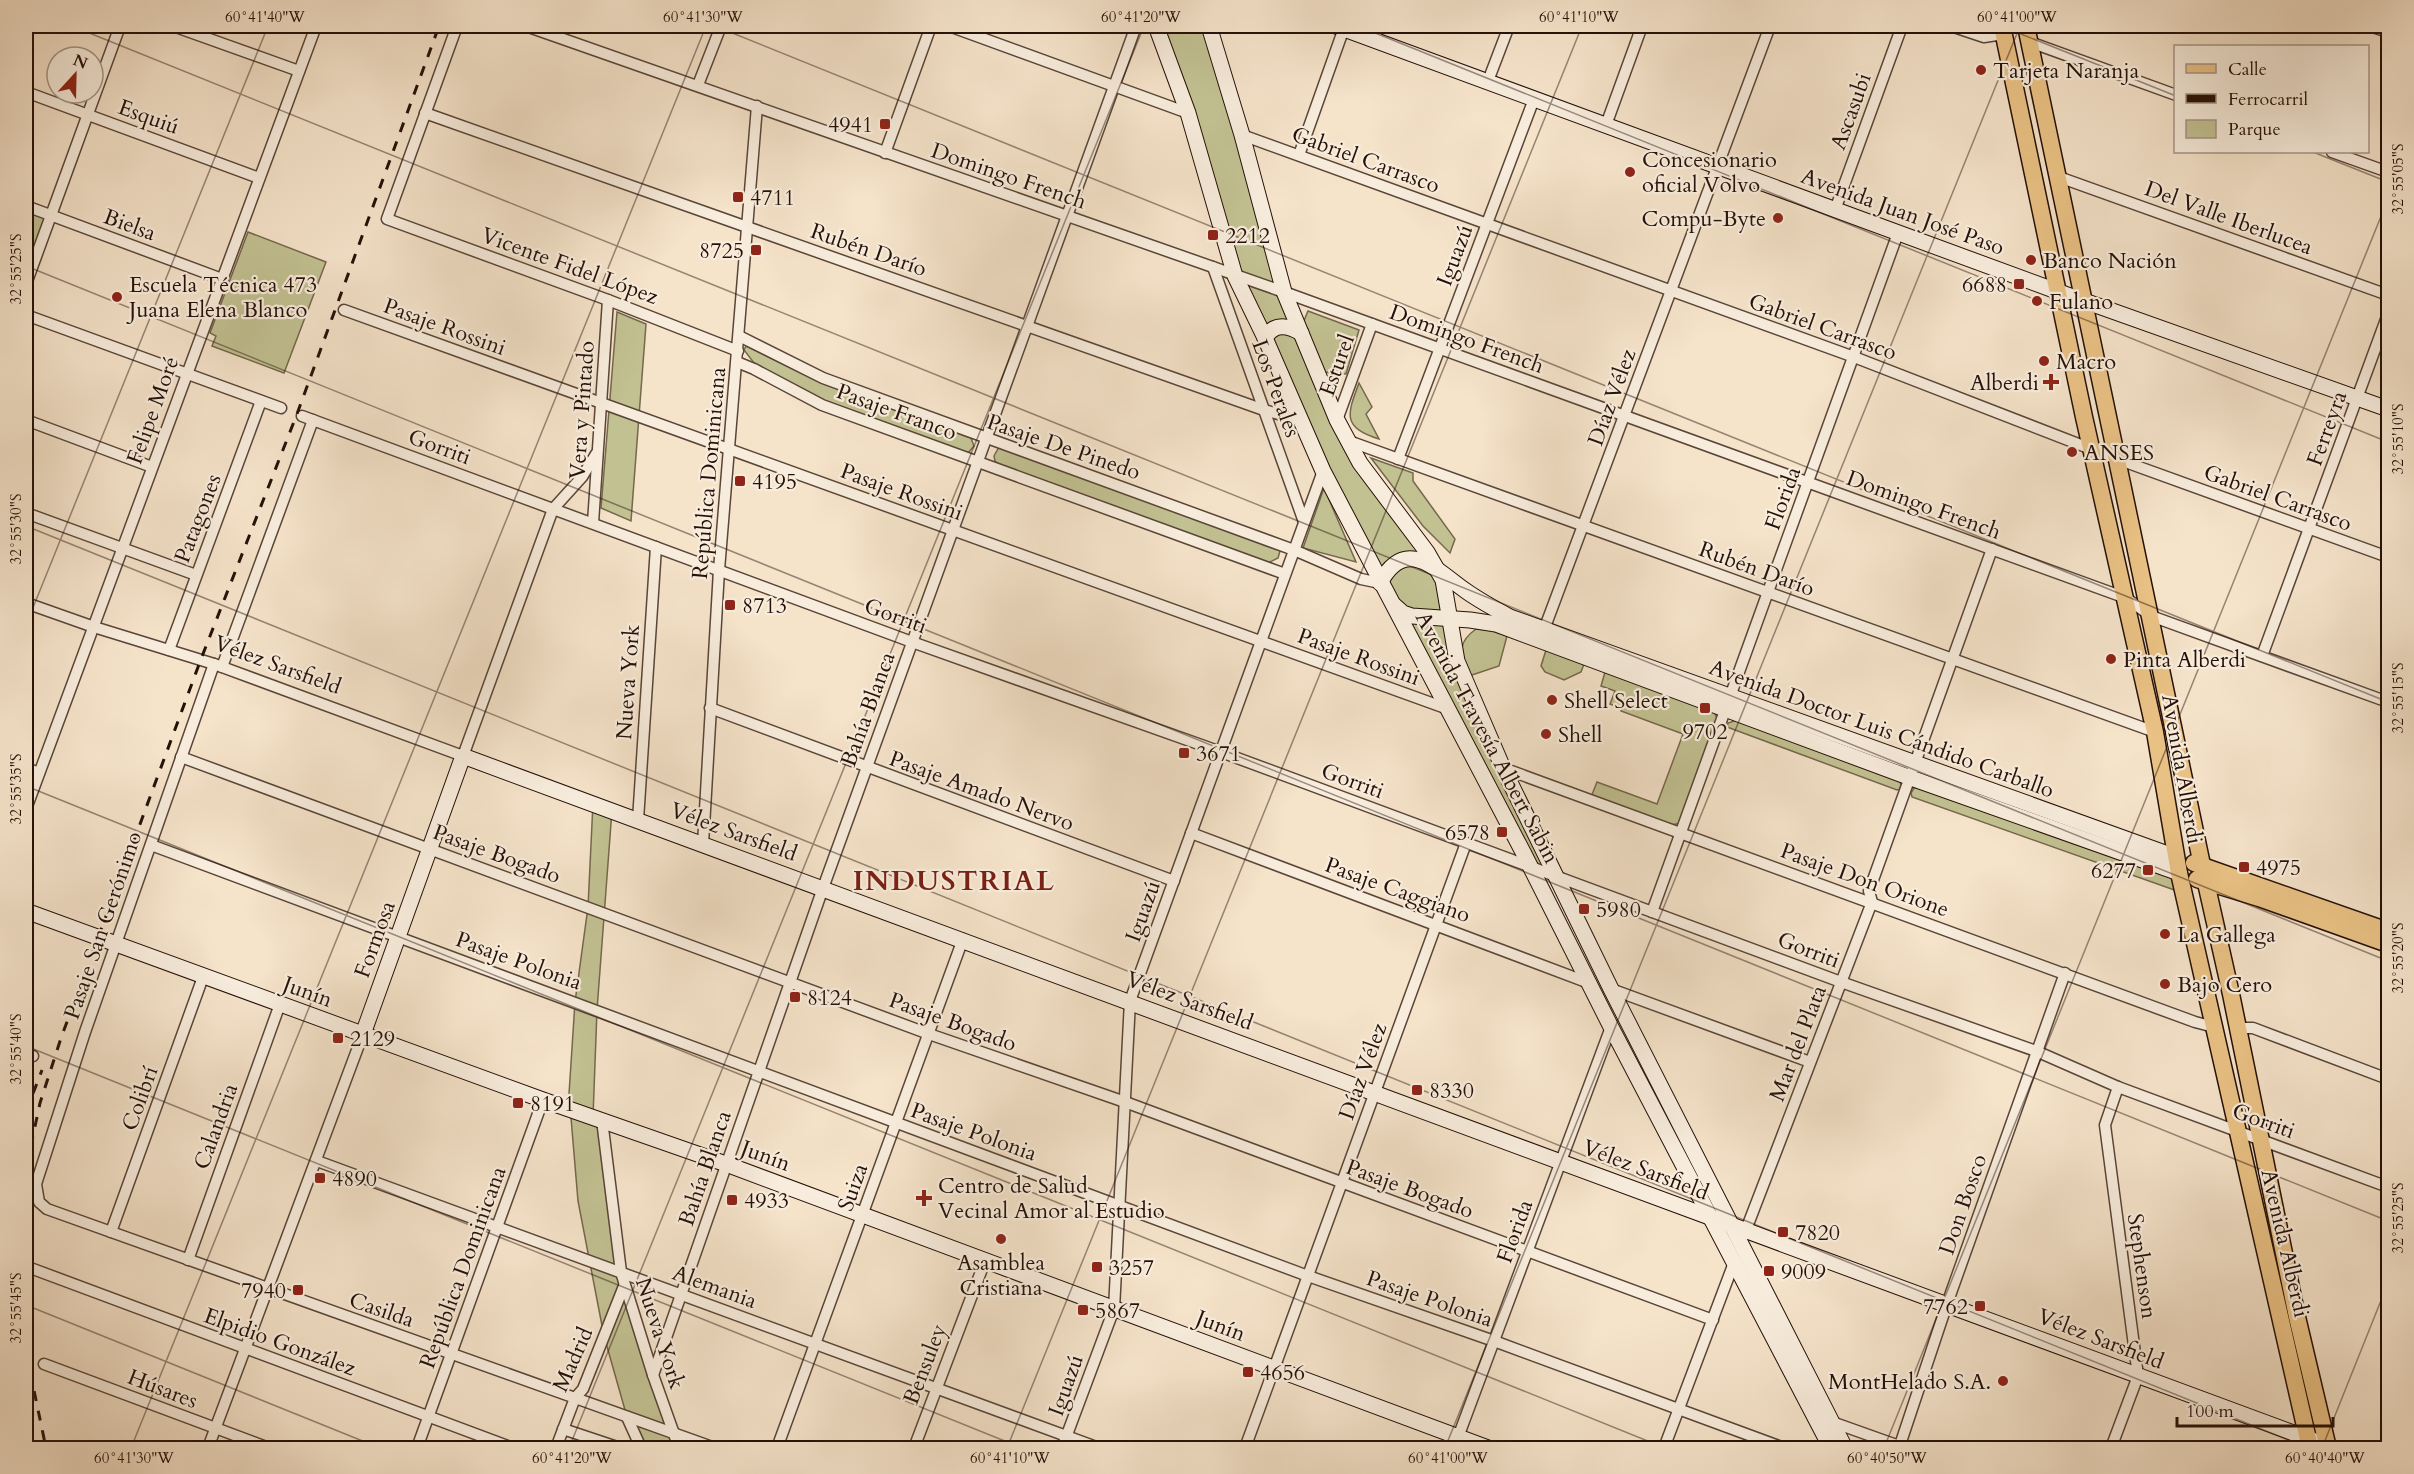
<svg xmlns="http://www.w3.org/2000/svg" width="2414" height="1474" font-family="Cardo,serif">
  <rect width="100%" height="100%" fill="#f5e3ca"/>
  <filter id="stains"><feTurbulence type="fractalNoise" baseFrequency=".00333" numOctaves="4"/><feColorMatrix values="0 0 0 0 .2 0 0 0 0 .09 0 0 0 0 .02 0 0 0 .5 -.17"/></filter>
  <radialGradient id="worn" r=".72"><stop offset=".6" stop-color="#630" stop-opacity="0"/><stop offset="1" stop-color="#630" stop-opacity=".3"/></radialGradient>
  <g fill="#c2c192" stroke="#74684d" stroke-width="1.5">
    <path d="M1156 26H1209L1284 292 1337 420 1427 552 1451 635 1556 875 1531 867 1448 709 1235 276Z"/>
    <path d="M26 206 51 216 26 284Z"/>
    <path d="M248 232 326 262 284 373 212 346 216 336 210 333Z"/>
    <path d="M1308 311 1359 330 1346 374 1323 372 1303 323Z"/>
    <path d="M617 312 646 324 631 521 601 508Z"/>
    <path d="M746 346 824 384 971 438 974 446 969 452H965L827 403 754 363 744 350Z"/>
    <path d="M1359 383 1372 407 1366 414 1379 439C1342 427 1347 415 1359 383Z"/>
    <path d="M999 447 1278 547 1280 551 1278 558 1268 563 1000 465 995 461 994 456Z"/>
    <path d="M1371 458 1413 473V481L1455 539 1450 553 1423 526Z"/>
    <path d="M1324 488 1356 562 1303 548Z"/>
    <path d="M1476 629 1490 630 1507 636 1499 666 1469 676C1462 654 1455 644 1476 629Z"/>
    <path d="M1546 650 1584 664 1581 672 1564 680 1545 672 1541 666Z"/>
    <path d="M1605 672 1714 712 1718 720 1681 823 1671 825 1591 797 1597 782 1657 804 1683 734 1621 711V708L1610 704 1615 691 1601 686Z"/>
    <path d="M1737 720 1898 779 1901 784 1900 789 1897 790 1727 727 1728 723Z"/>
    <path d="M1920 787 2175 877 2180 892 1912 797 1911 793 1914 788Z"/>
    <path d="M593 803 612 810 597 1010 593 1117 602 1120 621 1272 679 1448H641L627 1417 604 1336 578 1201 569 1094 575 1002 588 907Z"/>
  </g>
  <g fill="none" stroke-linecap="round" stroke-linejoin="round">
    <g stroke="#594538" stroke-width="13">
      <g id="street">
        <path d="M173 26 299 71"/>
        <path d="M457 26 387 219 608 300 738 351"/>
        <path d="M526 26 1284 292 2126 598 2151 616 2388 702"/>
        <path d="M949 26 1188 113"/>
        <path d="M1951 26 1984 37 2003 34"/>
        <path d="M2370 26 2388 32"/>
        <path d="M1374 39 1379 26"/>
        <path d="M2030 42 2176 95"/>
        <path d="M1488 81 1509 26"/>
        <path d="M698 85 721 26"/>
        <path d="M26 92 259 178"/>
        <path d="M425 113 1264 410 1300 420"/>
        <path d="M1606 125 1642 26"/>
        <path d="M1242 135 1854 357 2117 459 2388 557"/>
        <path d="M2332 152 2388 172"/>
        <path d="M885 153 931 26"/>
        <path d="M1299 155 1344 28"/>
        <path d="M2056 176 2388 295"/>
        <path d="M26 206 222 279"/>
        <path d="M1835 210 1902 26"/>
        <path d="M1213 267 1304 522"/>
        <path d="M26 284 120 26"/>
        <path d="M344 310 1448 709"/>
        <path d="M26 315 281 408"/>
        <path d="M739 336 823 378 1294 550 1361 579 1380 583"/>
        <path d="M737 362 754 369 822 405 1285 574"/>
        <path d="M302 416 912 642 1221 752 1841 982 2036 1051 2118 1087 2388 1187"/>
        <path d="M26 420 152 467"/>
        <path d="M1337 420 1372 324"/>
        <path d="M1346 440 2155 732"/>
        <path d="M1398 459 1534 99"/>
        <path d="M26 513 196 575"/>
        <path d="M593 523 608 300"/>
        <path d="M26 603 94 627 214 664 463 756 553 509 582 477 596 454"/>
        <path d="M1542 635 1770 26"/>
        <path d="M169 650 261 401"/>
        <path d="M2262 656 2388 314"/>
        <path d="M214 664 85 1032 36 1184 39 1202 47 1209 715 1448"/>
        <path d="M222 667 313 420"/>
        <path d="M710 708 1174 881"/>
        <path d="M181 757 929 1034 1125 1102 1713 1320"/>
        <path d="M26 768 39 773"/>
        <path d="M1503 768 2195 1022 2214 1027"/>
        <path d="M26 809 316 26"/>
        <path d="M638 820 656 547"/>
        <path d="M1191 833 1589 983"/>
        <path d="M703 844 719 570 757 106"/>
        <path d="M151 845 1308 1276 1494 1341 1784 1448"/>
        <path d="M1652 912 1898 233"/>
        <path d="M1611 989 1810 1062"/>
        <path d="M2237 1028H2253L2388 1079"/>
        <path d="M26 1053 33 1056"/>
        <path d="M602 1120 621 1272 653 1375 679 1448"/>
        <path d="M317 1161 1099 1448"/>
        <path d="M111 1232 203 977"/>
        <path d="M1744 1235 1872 902 1869 891 1992 549"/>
        <path d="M188 1260 280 1004"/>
        <path d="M33 1269 513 1448"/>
        <path d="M44 1364 269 1448"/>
        <path d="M653 1375 823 888 1136 26"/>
        <path d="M627 1417 641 1448"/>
        <path d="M1832 1422 1905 1448"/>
        <path d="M563 1429 620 1448"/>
        <path d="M208 1448 363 1034"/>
        <path d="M417 1448 543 1100"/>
        <path d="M556 1448 575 1398 583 1389 624 1286"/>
        <path d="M777 1448 963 939"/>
        <path d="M914 1448 985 1261"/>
        <path d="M1062 1448 1114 1309 1130 1001 1323 471"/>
        <path d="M1245 1448 1466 843"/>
        <path d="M1454 1448 1611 1027"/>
        <path d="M1664 1448 1735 1260"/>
        <path d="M1899 1448 1947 1304 2065 973"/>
        <path d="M2111 1448 2138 1376 2105 1125 2118 1087"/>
      </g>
    </g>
    <g stroke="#251008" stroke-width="17">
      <g id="secondary">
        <path d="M1156 26 1188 113 1235 276 1265 338 1323 471 1524 854 1611 1027 1831 1448"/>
        <path d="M1209 26 1242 135 1284 292 1337 420 1360 463 1427 552 1443 580 1457 661 1503 768 1611 989 1845 1448"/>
        <path d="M1336 26 2059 292 2388 409"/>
        <path d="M1265 338C1274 323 1287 325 1301 333"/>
        <path d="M1380 583C1406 534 1437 571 1466 591 1480 601 1495 609 1510 617L2176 857"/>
        <path d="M1394 605 1403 613 1412 616 1470 620 1496 624 1911 778 2179 873"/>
        <path d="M26 911 543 1100 726 1164 1488 1448"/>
        <path d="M363 1034 463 756 2315 1441"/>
      </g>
    </g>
    <g stroke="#251008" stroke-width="19">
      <g id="primary">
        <path d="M2002 26 2084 417 2155 732 2179 873 2310 1448"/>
        <path d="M2026 26 2202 865 2231 994 2297 1317 2328 1448"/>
        <path d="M2194 863 2388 931"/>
        <path d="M2197 879 2259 898 2388 944"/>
      </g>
    </g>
    <use href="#street" stroke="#f8eddd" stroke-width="10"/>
    <use href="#secondary" stroke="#f8eddd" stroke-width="15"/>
    <use href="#primary" stroke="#eac285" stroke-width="16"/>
    <g stroke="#251008" stroke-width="3" stroke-dasharray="10 10" stroke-linecap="butt">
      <path d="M26 1112 42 1070"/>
      <path d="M26 1186 31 1145 40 1103 61 1038 201 659 297 414 439 26"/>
      <path d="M26 1352 46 1448"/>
    </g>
  </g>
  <path fill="none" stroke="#251008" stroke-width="1.5" stroke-opacity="0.45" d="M72 26 2388 961M715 26 2388 702M1358 26 2388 442M2001 26 2176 96M2313 152 2388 182M26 266 2388 1221M26 526 2308 1448M26 625 268 26M26 786 1665 1448M26 1046 1022 1448M26 1305 380 1448M131 1448 706 26M569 1448 1144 26M1007 1448 1582 26M1445 1448 2020 26M1884 1448 2388 199M2322 1448 2388 1283"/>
  <g fill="#8f2418" stroke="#f8eddd" stroke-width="2">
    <circle cx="1981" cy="70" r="6"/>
    <rect x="879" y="118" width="12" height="12" rx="3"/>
    <circle cx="1630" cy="172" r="6"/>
    <rect x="732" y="191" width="12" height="12" rx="3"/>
    <circle cx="1778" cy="218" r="6"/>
    <rect x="1207" y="229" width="12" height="12" rx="3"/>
    <rect x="750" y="244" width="12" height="12" rx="3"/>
    <circle cx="2031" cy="260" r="6"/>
    <rect x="2013" y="278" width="12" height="12" rx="3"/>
    <circle cx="117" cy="297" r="6"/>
    <circle cx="2037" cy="301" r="6"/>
    <circle cx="2044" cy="361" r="6"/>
    <path d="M2048 373h6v6h6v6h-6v6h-6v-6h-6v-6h6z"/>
    <circle cx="2072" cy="452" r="6"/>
    <rect x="734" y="475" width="12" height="12" rx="3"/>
    <rect x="724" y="599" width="12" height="12" rx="3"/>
    <circle cx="2111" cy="659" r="6"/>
    <circle cx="1552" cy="700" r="6"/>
    <rect x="1699" y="702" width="12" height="12" rx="3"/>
    <circle cx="1546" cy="734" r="6"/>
    <rect x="1178" y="747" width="12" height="12" rx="3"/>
    <rect x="1496" y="826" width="12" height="12" rx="3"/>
    <rect x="2238" y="861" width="12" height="12" rx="3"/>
    <rect x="2142" y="864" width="12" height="12" rx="3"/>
    <rect x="1578" y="903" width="12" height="12" rx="3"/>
    <circle cx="2165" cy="934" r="6"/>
    <circle cx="2165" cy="984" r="6"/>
    <rect x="789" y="991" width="12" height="12" rx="3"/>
    <rect x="332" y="1032" width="12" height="12" rx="3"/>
    <rect x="1411" y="1084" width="12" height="12" rx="3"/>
    <rect x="512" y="1097" width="12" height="12" rx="3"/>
    <rect x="314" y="1172" width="12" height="12" rx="3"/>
    <path d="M921 1189h6v6h6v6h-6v6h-6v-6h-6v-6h6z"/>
    <rect x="726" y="1194" width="12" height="12" rx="3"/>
    <rect x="1777" y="1226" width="12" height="12" rx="3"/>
    <circle cx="1001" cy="1239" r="6"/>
    <rect x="1091" y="1261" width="12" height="12" rx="3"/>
    <rect x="1763" y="1265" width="12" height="12" rx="3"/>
    <rect x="292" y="1284" width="12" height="12" rx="3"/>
    <rect x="1974" y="1300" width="12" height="12" rx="3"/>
    <rect x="1077" y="1304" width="12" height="12" rx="3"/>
    <rect x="1242" y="1366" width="12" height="12" rx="3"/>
    <circle cx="2003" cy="1381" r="6"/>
  </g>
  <g text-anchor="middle" stroke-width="4.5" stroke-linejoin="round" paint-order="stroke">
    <g font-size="22" fill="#251008" stroke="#f8eddd" text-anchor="start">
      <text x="1993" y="78">Tarjeta Naranja</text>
      <text x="873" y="132" text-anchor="end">4941</text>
      <text x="1642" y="167">Concesionario<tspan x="1642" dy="25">oficial Volvo</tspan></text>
      <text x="750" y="205">4711</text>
      <text x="1766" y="226" text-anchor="end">Compu-Byte</text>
      <text x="1225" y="243">2212</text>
      <text x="744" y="258" text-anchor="end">8725</text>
      <text x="2043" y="268">Banco Nación</text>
      <text x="129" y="292">Escuela Técnica 473<tspan x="129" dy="25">Juana Elena Blanco</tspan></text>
      <text x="2007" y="292" text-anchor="end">6688</text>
      <text x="2049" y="309">Fulano</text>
      <text x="2056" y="369">Macro</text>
      <text x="2039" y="390" text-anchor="end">Alberdi</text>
      <text x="2084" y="460">ANSES</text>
      <text x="752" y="489">4195</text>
      <text x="742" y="613">8713</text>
      <text x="2123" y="667">Pinta Alberdi</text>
      <text x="1564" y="708">Shell Select</text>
      <text x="1705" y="739" text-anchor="middle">9702</text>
      <text x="1558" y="742">Shell</text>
      <text x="1196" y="761">3671</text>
      <text x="1490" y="840" text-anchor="end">6578</text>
      <text x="2256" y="875">4975</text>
      <text x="2136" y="878" text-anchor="end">6277</text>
      <text x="1596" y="917">5980</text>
      <text x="2177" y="942">La Gallega</text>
      <text x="2177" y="992">Bajo Cero</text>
      <text x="807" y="1005">8124</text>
      <text x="350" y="1046">2129</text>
      <text x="1429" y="1098">8330</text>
      <text x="530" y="1111">8191</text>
      <text x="332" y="1186">4890</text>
      <text x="938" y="1193">Centro de Salud<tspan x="938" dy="25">Vecinal Amor al Estudio</tspan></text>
      <text x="744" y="1208">4933</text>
      <text x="1795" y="1240">7820</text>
      <text x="1001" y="1270" text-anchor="middle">Asamblea<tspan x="1001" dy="25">Cristiana</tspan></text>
      <text x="1109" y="1275">3257</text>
      <text x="1781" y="1279">9009</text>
      <text x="286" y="1298" text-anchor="end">7940</text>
      <text x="1968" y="1314" text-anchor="end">7762</text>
      <text x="1095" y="1318">5867</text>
      <text x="1260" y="1380">4656</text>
      <text x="1991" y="1389" text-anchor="end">MontHelado S.A.</text>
    </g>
    <g font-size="22" fill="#251008" stroke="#f8eddd">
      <text transform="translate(1850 111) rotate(-70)" y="8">Ascasubi</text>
      <text transform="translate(149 116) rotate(20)" y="8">Esquiú</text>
      <text transform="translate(1366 159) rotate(20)" y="8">Gabriel Carrasco</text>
      <text transform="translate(1009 175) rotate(19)" y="8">Domingo French</text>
      <text transform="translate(1903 211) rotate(20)" y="8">Avenida Juan José Paso</text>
      <text transform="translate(2229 217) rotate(20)" y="8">Del Valle Iberlucea</text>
      <text transform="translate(130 224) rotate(20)" y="8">Bielsa</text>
      <text transform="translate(869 249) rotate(19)" y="8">Rubén Darío</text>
      <text transform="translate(1454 255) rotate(-69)" y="8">Iguazú</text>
      <text transform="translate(570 265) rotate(20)" y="8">Vicente Fidel López</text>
      <text transform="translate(445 326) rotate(20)" y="8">Pasaje Rossini</text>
      <text transform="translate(1823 326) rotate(20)" y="8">Gabriel Carrasco</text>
      <text transform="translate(1467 338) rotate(20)" y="8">Domingo French</text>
      <text transform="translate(1336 365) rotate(-70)" y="8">Esturel</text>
      <text transform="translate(1277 388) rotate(70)" y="8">Los Perales</text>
      <text transform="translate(1611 397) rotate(-70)" y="8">Díaz Vélez</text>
      <text transform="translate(152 410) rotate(-70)" y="8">Felipe Moré</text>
      <text transform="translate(581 410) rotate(-86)" y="8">Vera y Pintado</text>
      <text transform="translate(897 411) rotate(20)" y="8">Pasaje Franco</text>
      <text transform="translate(2326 428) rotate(-70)" y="8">Ferreyra</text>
      <text transform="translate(440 446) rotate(20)" y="8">Gorriti</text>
      <text transform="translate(1064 446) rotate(19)" y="8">Pasaje De Pinedo</text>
      <text transform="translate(708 473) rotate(-85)" y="8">República Dominicana</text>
      <text transform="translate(902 491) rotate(20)" y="8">Pasaje Rossini</text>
      <text transform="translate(2278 497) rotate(20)" y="8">Gabriel Carrasco</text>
      <text transform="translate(1782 498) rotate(-70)" y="8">Florida</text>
      <text transform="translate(1924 504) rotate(20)" y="8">Domingo French</text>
      <text transform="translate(197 518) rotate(-69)" y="8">Patagones</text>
      <text transform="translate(1757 568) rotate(20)" y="8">Rubén Darío</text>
      <text transform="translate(896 615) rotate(20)" y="8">Gorriti</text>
      <text transform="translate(1359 656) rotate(20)" y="8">Pasaje Rossini</text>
      <text transform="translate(278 664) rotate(20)" y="8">Vélez Sarsfield</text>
      <text transform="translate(627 682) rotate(-86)" y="8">Nueva York</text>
      <text transform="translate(867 709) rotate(-70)" y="8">Bahía Blanca</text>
      <text transform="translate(1882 728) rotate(20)" y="8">Avenida Doctor Luis Cándido Carballo</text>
      <text transform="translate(1488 737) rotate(62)" y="8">Avenida Travesía Albert Sabin</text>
      <text transform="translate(2183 769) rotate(80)" y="8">Avenida Alberdi</text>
      <text transform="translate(1353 780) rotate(20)" y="8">Gorriti</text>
      <text transform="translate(982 790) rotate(20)" y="8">Pasaje Amado Nervo</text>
      <text transform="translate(734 831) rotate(20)" y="8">Vélez Sarsfield</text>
      <text transform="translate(497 853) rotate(20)" y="8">Pasaje Bogado</text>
      <text transform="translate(1865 879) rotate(20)" y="8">Pasaje Don Orione</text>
      <text transform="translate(1398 889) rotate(20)" y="8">Pasaje Caggiano</text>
      <text transform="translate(1142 911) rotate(-70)" y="8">Iguazú</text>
      <text transform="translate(102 925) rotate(-71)" y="8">Pasaje San Gerónimo</text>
      <text transform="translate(374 939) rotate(-70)" y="8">Formosa</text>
      <text transform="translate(1809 949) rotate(21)" y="8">Gorriti</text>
      <text transform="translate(519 960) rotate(20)" y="8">Pasaje Polonia</text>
      <text transform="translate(308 991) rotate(20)" y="8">Junín</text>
      <text transform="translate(1190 1000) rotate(20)" y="8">Vélez Sarsfield</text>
      <text transform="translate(953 1021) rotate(20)" y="8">Pasaje Bogado</text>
      <text transform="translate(1797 1043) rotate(-69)" y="8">Mar del Plata</text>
      <text transform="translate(1362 1071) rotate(-70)" y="8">Díaz Vélez</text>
      <text transform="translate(139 1098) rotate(-70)" y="8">Colibrí</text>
      <text transform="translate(2264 1120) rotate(20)" y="8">Gorriti</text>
      <text transform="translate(215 1126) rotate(-70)" y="8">Calandria</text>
      <text transform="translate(974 1131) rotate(20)" y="8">Pasaje Polonia</text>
      <text transform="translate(766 1155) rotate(20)" y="8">Junín</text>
      <text transform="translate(704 1168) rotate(-71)" y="8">Bahía Blanca</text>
      <text transform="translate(1646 1169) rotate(21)" y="8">Vélez Sarsfield</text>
      <text transform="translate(852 1187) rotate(-70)" y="8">Suiza</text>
      <text transform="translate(1410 1188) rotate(20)" y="8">Pasaje Bogado</text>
      <text transform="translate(1962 1204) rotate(-71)" y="8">Don Bosco</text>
      <text transform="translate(1514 1231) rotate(-70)" y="8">Florida</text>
      <text transform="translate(2286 1243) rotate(77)" y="8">Avenida Alberdi</text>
      <text transform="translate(2143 1266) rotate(82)" y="8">Stephenson</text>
      <text transform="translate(462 1267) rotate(-70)" y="8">República Dominicana</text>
      <text transform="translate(715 1286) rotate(20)" y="8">Alemania</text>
      <text transform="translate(1430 1298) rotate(19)" y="8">Pasaje Polonia</text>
      <text transform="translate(382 1309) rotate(19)" y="8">Casilda</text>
      <text transform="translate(1221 1325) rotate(21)" y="8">Junín</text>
      <text transform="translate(661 1333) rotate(72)" y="8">Nueva York</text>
      <text transform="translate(2101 1338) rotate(21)" y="8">Vélez Sarsfield</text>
      <text transform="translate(280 1341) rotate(20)" y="8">Elpidio González</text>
      <text transform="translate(572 1359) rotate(-66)" y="8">Madrid</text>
      <text transform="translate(924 1364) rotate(-69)" y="8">Bensuley</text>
      <text transform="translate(1065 1385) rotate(-70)" y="8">Iguazú</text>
      <text transform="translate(163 1388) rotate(21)" y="8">Húsares</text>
    </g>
    <g font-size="28" font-weight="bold" letter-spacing="1.5" fill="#7a1f14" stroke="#f8eddd">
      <text x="954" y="890">INDUSTRIAL</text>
    </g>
  </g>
  <rect width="2414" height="1474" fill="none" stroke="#f5e3ca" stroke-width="66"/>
  <rect x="2174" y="45" width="195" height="108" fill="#f8eddd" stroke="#a49588" stroke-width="1.5"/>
  <rect x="2186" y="64" width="30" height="9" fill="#eac285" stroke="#a49588" stroke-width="1.5"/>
  <text x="2228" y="75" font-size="18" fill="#251008">Calle</text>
  <rect x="2186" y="94" width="30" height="9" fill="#251008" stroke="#a49588" stroke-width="1.5"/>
  <text x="2228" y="105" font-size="18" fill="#251008">Ferrocarril</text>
  <rect x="2186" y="120" width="30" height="18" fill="#c2c192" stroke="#a49588" stroke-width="1.5"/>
  <text x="2228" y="135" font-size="18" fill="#251008">Parque</text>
  <g transform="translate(75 75) rotate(22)"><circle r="28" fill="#f8eddd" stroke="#a49588" stroke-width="1.5"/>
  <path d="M0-4.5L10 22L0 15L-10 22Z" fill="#8f2418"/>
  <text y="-9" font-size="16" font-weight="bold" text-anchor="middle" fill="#251008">N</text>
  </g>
  <path d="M2177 1417v9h156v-9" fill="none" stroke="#251008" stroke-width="3"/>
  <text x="2186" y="1417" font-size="18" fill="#251008" stroke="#f8eddd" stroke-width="4.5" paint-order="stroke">100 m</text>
  <rect x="33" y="33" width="2348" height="1408" fill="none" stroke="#251008" stroke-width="2"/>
  <g font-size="15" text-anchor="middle" fill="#251008">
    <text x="265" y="22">60°41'40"W</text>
    <text x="703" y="22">60°41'30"W</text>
    <text x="1141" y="22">60°41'20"W</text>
    <text x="1579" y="22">60°41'10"W</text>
    <text x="2017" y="22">60°41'00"W</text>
    <text transform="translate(2398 179) rotate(-90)" y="5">32°55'05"S</text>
    <text transform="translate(16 269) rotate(-90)" y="5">32°55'25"S</text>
    <text transform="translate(2398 439) rotate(-90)" y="5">32°55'10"S</text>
    <text transform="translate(16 529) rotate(-90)" y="5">32°55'30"S</text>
    <text transform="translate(2398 698) rotate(-90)" y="5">32°55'15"S</text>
    <text transform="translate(16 789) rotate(-90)" y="5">32°55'35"S</text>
    <text transform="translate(2398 958) rotate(-90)" y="5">32°55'20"S</text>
    <text transform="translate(16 1049) rotate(-90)" y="5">32°55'40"S</text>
    <text transform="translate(2398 1218) rotate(-90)" y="5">32°55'25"S</text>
    <text transform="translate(16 1308) rotate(-90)" y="5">32°55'45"S</text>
    <text x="134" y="1463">60°41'30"W</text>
    <text x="572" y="1463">60°41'20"W</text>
    <text x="1010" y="1463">60°41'10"W</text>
    <text x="1448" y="1463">60°41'00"W</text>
    <text x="1887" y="1463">60°40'50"W</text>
    <text x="2325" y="1463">60°40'40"W</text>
  </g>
  <rect width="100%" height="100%" filter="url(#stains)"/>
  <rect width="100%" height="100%" fill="url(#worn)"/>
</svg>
